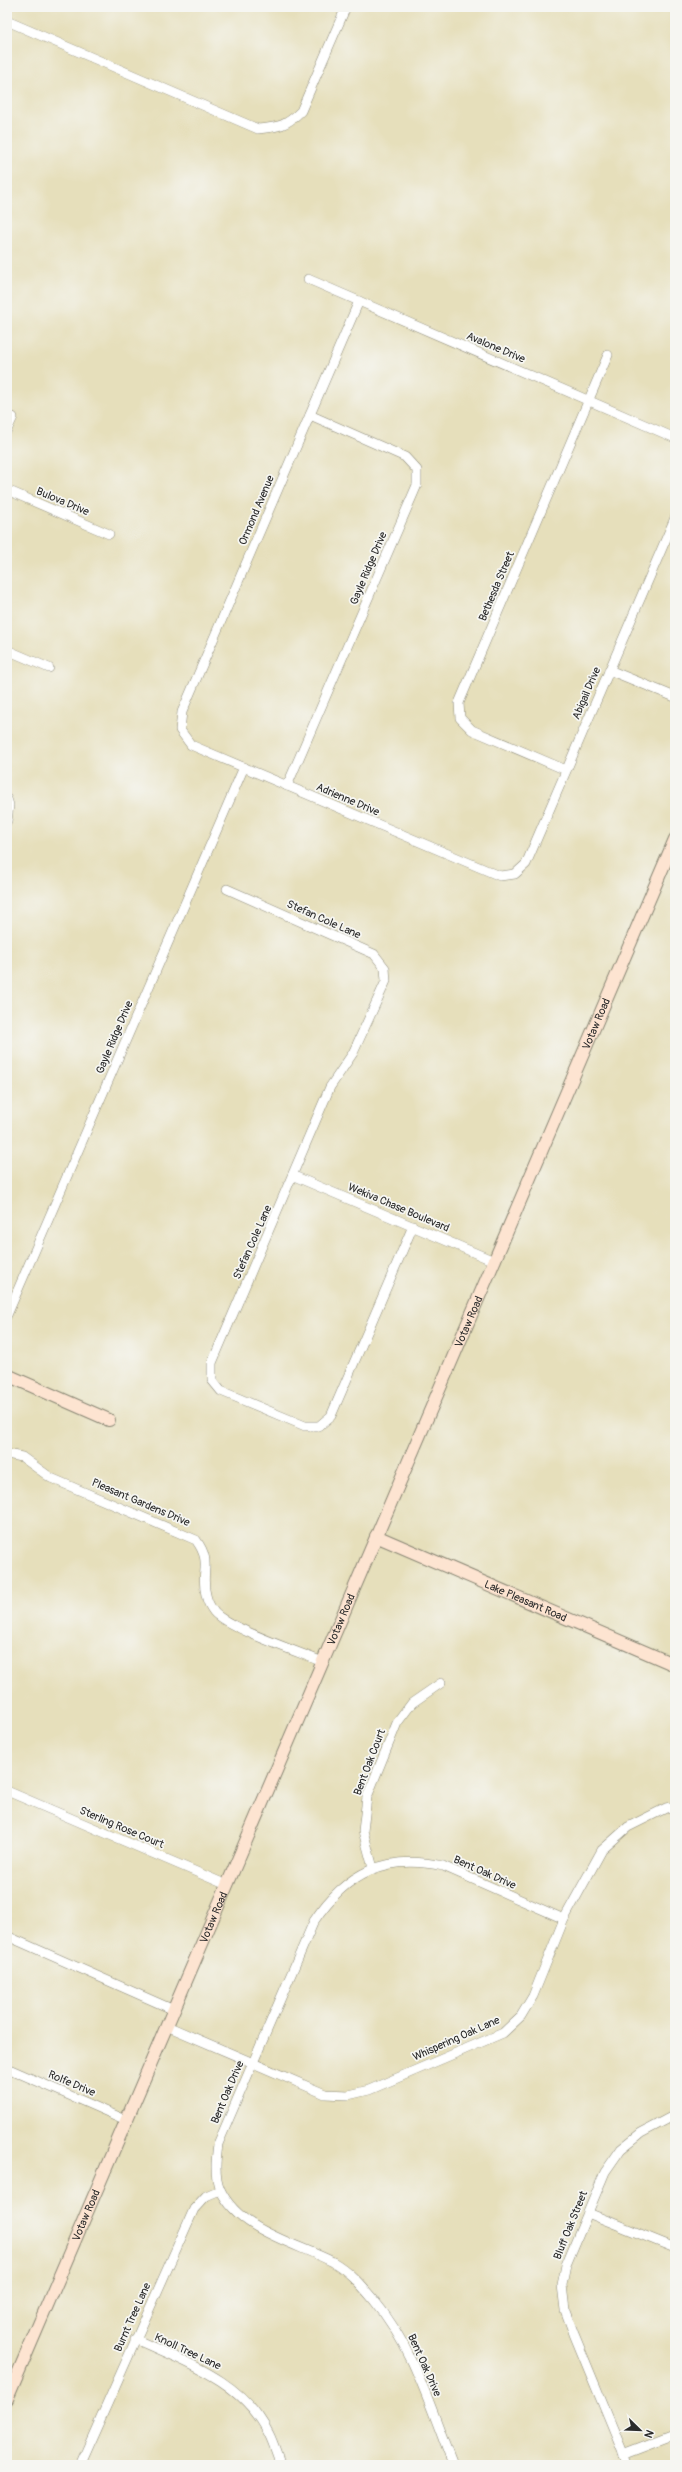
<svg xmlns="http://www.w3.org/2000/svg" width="682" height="2472" font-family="Pangolin,sans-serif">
  <rect width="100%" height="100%" fill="#f6f6f2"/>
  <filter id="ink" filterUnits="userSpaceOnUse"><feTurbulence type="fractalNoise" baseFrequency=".025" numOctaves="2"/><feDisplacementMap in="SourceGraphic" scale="8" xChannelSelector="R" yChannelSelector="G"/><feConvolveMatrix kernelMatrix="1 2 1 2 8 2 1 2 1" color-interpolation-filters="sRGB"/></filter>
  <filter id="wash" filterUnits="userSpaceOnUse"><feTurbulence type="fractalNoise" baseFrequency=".012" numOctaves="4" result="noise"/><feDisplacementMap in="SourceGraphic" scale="16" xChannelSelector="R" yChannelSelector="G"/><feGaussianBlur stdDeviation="0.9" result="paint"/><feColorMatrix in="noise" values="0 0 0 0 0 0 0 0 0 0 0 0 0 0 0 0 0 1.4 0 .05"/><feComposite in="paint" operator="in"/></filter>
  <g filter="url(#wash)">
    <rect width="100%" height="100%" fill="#e6dfbb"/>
  </g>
  <g filter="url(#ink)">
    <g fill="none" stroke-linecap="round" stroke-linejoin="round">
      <g stroke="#888573" stroke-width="10">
        <g id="street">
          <path d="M7 21 258 129C279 127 286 126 301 111L346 7"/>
          <path d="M308 279 675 438"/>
          <path d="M359 301 182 712 180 730 191 745 500 876 515 874 526 864 675 518"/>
          <path d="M7 430 13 417"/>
          <path d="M7 490 109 534"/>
          <path d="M7 650 49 668"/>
          <path d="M609 670 675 697"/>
          <path d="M566 770 472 730 460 718 459 703 608 355"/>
          <path d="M287 786 417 485V470L405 457 310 415"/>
          <path d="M7 799 9 805 7 821"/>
          <path d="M227 889 374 954 385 968 386 981 353 1053 330 1087 212 1363V1380L221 1391 305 1426H319L331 1416 413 1226"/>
          <path d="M294 1176 494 1261"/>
          <path d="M7 1315 244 767"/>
          <path d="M7 1454 22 1457 51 1478 196 1540C213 1563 200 1571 206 1595 207 1600 211 1608 214 1612 226 1627 301 1653 323 1662"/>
          <path d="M7 1791 227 1885"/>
          <path d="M373 1868 363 1831 367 1797 397 1723 412 1703 441 1683"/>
          <path d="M7 1936 174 2010"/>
          <path d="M167 2026 325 2094 348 2095 369 2090 503 2033 521 2016 533 1996 564 1919 602 1850 628 1827 666 1808 675 1806"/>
          <path d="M7 2068 126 2120"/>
          <path d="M588 2213 675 2248"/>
          <path d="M135 2339C185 2362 243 2380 269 2434 274 2444 277 2455 281 2465"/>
          <path d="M623 2454 675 2434"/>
          <path d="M80 2465 194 2209 206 2196 220 2190"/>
          <path d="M453 2465C431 2409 413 2346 373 2299 361 2285 349 2271 333 2262 296 2243 239 2231 220 2189 214 2176 216 2159 218 2144L314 1921C346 1873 386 1853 443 1866L564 1919"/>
          <path d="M628 2465 574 2334 565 2310 562 2285 566 2265 605 2172 621 2149 641 2133 675 2115"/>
        </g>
      </g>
      <g stroke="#888573" stroke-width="14">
        <g id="secondary">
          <path d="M7 1375 109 1420"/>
          <path id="s1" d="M376 1536 675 1665"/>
          <path id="s2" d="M7 2399 675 839"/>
        </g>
      </g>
      <use href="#street" stroke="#fff" stroke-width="9"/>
      <use href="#secondary" stroke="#fde4d1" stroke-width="12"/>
    </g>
  </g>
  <g text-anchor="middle" stroke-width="3.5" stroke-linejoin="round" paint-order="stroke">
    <g font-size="11" fill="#2b2b2b" stroke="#f6f6f2">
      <text transform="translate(496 347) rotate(23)" y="4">Avalone Drive</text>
      <text transform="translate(63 501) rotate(23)" y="4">Bulova Drive</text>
      <text transform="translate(256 510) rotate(-67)" y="4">Ormond Avenue</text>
      <text transform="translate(368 568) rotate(-67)" y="4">Gayle Ridge Drive</text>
      <text transform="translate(496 586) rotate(-67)" y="4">Bethesda Street</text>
      <text transform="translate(586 693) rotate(-67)" y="4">Abigail Drive</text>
      <text transform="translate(348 799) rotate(23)" y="4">Adrienne Drive</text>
      <text transform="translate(324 919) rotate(24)" y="4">Stefan Cole Lane</text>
      <text dy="4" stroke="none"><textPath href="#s2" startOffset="1496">Votaw Road</textPath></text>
      <text transform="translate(114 1037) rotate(-67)" y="4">Gayle Ridge Drive</text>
      <text transform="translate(399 1207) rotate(23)" y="4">Wekiva Chase Boulevard</text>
      <text transform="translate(252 1242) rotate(-66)" y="4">Stefan Cole Lane</text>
      <text dy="4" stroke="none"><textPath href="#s2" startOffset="1172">Votaw Road</textPath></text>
      <text transform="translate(141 1502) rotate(23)" y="4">Pleasant Gardens Drive</text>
      <text dy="4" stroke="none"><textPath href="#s1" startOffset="163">Lake Pleasant Road</textPath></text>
      <text dy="4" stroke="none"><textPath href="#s2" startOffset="848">Votaw Road</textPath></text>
      <text transform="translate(369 1762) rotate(-69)" y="4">Bent Oak Court</text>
      <text transform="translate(122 1827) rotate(23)" y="4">Sterling Rose Court</text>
      <text transform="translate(485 1872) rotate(24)" y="4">Bent Oak Drive</text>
      <text dy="4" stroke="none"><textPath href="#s2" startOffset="524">Votaw Road</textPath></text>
      <text transform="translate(456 2038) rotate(-24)" y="4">Whispering Oak Lane</text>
      <text transform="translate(72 2083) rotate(23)" y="4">Rolfe Drive</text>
      <text transform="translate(227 2092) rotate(-67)" y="4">Bent Oak Drive</text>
      <text dy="4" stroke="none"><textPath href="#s2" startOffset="200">Votaw Road</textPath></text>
      <text transform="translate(570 2225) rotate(-68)" y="4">Bluff Oak Street</text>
      <text transform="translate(132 2317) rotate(-66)" y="4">Burnt Tree Lane</text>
      <text transform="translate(188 2351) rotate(25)" y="4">Knoll Tree Lane</text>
      <text transform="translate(425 2365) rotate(66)" y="4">Bent Oak Drive</text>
    </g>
  </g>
  <rect width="682" height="2472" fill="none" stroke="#f6f6f2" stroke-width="24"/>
  <g transform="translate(640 2430) rotate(113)" stroke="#f6f6f2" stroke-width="3" paint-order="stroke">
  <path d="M0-3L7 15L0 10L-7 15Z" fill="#2b2b2b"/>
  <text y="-6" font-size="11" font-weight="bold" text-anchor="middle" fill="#2b2b2b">N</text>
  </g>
</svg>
